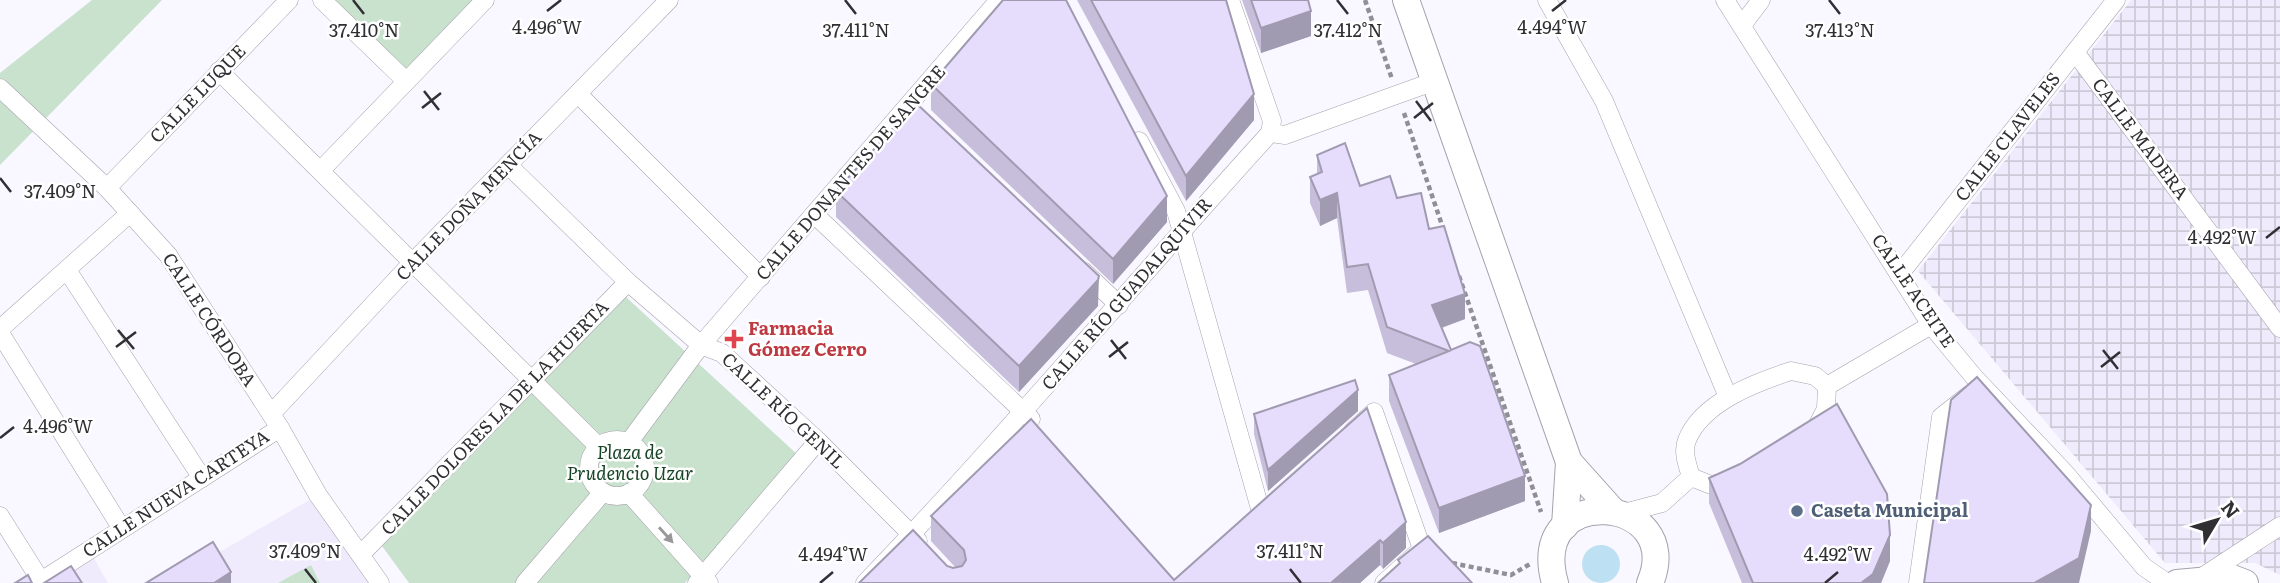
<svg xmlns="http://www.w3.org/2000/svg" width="2280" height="583" font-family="Literata,serif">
  <defs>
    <pattern id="industrial-grid" width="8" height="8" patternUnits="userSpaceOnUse" patternTransform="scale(1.75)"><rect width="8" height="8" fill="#efebfc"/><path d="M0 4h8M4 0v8" fill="none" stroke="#cdcad8"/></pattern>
  </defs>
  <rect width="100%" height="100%" fill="#f9f7ff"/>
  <g fill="#efebfc">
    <path d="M318 495 380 583H166Z"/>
    <path d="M89 550 108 583H38Z"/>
  </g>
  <path fill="url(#industrial-grid)" d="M2131 0H2280V575L2255 563H2165L1918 271Z"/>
  <g fill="#c9e2ce">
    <path d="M92 0H162L0 165V73Z"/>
    <path d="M322 0H485L406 81Z"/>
    <path d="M626 297 798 455 685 583H409L382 546Z"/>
    <path d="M311 565 320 583H278Z"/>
  </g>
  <circle fill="#bee0f3" cx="1601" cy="564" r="19"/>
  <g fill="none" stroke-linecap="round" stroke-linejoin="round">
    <g stroke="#a5a2ab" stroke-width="19">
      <g id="street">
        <path d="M322 0 406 81"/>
        <path d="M1230 0 1272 121 1270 133"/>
        <path d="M1547 0 1604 101 1728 397"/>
        <path d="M1725 0 1931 325 1974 377 2066 474 2144 567 2167 583"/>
        <path d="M1743 24 1761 0"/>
        <path d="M2075 52 2280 328"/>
        <path d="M219 71 598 446"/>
        <path d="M0 88 107 188 168 255 280 428 318 495 380 583"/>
        <path d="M578 94 761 277"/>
        <path d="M1139 141 1176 211 1261 512"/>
        <path d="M509 166 628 282 701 345 722 353 818 441 918 541"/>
        <path d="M321 170 485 0"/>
        <path d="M107 188 289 0"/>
        <path d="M814 214 1031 419"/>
        <path d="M67 270 202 478"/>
        <path d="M1083 271 1119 305"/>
        <path d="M1899 275 2116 0"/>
        <path d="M0 329 130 213"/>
        <path d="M0 333 122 529"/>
        <path d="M1791 371 1815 376 1827 386 1826 409 1814 432 1734 480 1711 485 1691 477C1688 466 1682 452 1687 440 1702 402 1757 382 1791 371Z"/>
        <path d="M1827 386 1931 325"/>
        <path d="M271 414 412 263 669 0"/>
        <path d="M1353 431 1374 412 1422 549 1384 583"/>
        <circle cx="617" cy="468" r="28"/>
        <path d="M629 442 701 345 999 0"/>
        <path d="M629 493 709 583"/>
        <path d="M1624 513 1662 503 1691 477"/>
        <path d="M0 516 41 581"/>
        <path d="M361 554 628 282"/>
        <path d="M2199 579 2280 526"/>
        <path d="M38 583 280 428"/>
        <path d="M525 583 603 492"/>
        <path d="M697 583 818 441"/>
        <path d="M865 583C1005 438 1134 282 1270 133L1285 135 1435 81"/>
        <path d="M1918 583 1941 417 1969 395"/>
      </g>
    </g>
    <g stroke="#a5a2ab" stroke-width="28">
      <g id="secondary">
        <path d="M1406 0 1569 462 1612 510"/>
        <path d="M1565 526 1569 462"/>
        <path d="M1555 583C1526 480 1687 495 1650 583"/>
        <path d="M2177 583 2232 578 2245 583"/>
      </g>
    </g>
    <g stroke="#908f95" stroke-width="4.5" stroke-dasharray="5 3.5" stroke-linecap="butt">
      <path d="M1365 0 1392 79"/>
      <path d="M1404 113 1444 231"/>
      <path d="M1459 276 1541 512"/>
      <path d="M1452 563 1511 575 1530 564"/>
    </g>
    <use href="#street" stroke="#fff" stroke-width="18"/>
    <use href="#secondary" stroke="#fff" stroke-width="26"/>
  </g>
  <g fill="#c6beda">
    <path d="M1077 0H1226L1254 120 1186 201Z"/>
    <path d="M1242 0H1308L1311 36 1261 53Z"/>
    <path d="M931 84 1167 222 1113 284 931 110Z"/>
    <path d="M1317 155 1360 186 1397 198 1429 229 1465 319 1442 328 1451 350 1525 501 1439 533 1389 401V375L1416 364 1387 353 1368 290 1347 293 1337 218 1320 226 1310 203V177L1317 174Z"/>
    <path d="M836 191 1098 306 1019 392 836 217Z"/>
    <path d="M1367 408 1406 548 1383 569 1380 565 1360 583H859L947 566 953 568H956L931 541V516L1174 580Z"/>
    <path d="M1358 411 1268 491 1254 434V414Z"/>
    <path d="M1709 478 1890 561 1881 583H1742L1709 503Z"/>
  </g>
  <g fill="#a19bb1">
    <path d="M1311 11V36L1261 53V28Z"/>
    <path d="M1254 94V120L1186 201V176Z"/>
    <path d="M1337 193V218L1320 226V200Z"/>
    <path d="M1167 196V222L1113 284V259Z"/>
    <path d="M1099 276 1098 306 1019 392V366Z"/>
    <path d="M1465 294V319L1432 331V305Z"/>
    <path d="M1358 390V411L1268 491V470Z"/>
    <path d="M1525 476V501L1439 533V508Z"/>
    <path d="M2091 505V531L2079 583H2034Z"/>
    <path d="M1406 522V548L1383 569V543Z"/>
    <path d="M1890 535V561L1881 583H1861Z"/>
    <path d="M1380 540V565L1360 583H1331Z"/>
    <path d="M231 572V583H214Z"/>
  </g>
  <g fill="#e6ddfd" stroke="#a19bb1" stroke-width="2">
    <path d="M1003 0H1066L1167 196 1113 259 931 84Z"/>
    <path d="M1091 0H1226L1254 94 1186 176Z"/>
    <path d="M1251 0H1308L1311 11 1261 28Z"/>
    <path d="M916 103 1099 276 1098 280 1019 366 836 191Z"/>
    <path d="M1345 143 1360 186 1390 176 1397 198 1421 193 1429 229 1444 226 1465 294 1432 305 1451 350 1470 342 1480 346 1525 476 1439 508 1389 375 1449 351 1387 327 1368 264 1347 267 1337 193 1320 200 1310 177 1322 172 1317 155Z"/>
    <path d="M1977 377 2091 505 2079 558 2034 583H1924L1951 400Z"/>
    <path d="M1355 380 1358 390 1268 470 1254 414Z"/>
    <path d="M1837 404 1887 494 1890 535 1873 574 1861 583H1753L1709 478 1740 464Z"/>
    <path d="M1367 408 1406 522 1383 543 1380 540 1331 583H859L913 530 947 566 953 568 962 566 966 560 964 550 931 516 1031 419 1174 580Z"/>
    <path d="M1428 536 1472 583H1378L1400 563 1398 560Z"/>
    <path d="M213 542 231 572 214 583H146Z"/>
    <path d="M71 566 82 583H44Z"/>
    <path d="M28 575 32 583H15Z"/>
  </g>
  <defs><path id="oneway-solid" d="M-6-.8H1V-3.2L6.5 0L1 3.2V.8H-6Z" transform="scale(1.75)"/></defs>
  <use fill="#989799" href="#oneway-solid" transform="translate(666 535) rotate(48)"/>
  <path fill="none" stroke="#302f33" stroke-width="2.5" d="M353 0 364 14M845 0 856 14M1337 0 1348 14M1829 0 1840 14M547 11 561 0M1552 11 1566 0M424 91 439 110M1416 101 1431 121M422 108 441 93M1414 118 1433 103M0 178 11 192M2266 238 2280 227M118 330 134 349M1111 340 1126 359M116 347 136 332M2103 350 2118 369M1109 357 1128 342M2101 367 2120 352M0 438 14 427M305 569 316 583M1290 569 1301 583M820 583 833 572M1825 583 1838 572"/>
  <path fill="#e0444e" stroke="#fff" stroke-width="2.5" d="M730.5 328.5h7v7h7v7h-7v7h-7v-7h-7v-7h7z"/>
  <circle fill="#5c6f8a" stroke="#fff" stroke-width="2.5" cx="1797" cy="511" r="7"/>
  <g text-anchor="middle" stroke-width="5" stroke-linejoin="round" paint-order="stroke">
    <g font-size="18" fill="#302f33" stroke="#fff">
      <text transform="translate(198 94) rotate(-46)" y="6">CALLE LUQUE</text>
      <text transform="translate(2008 137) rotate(-52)" y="6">CALLE CLAVELES</text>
      <text transform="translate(2140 139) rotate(53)" y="6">CALLE MADERA</text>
      <text transform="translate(851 173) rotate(-49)" y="6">CALLE DONANTES DE SANGRE</text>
      <text transform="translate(469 206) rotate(-46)" y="6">CALLE DOÑA MENCÍA</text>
      <text transform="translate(1913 291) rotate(56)" y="6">CALLE ACEITE</text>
      <text transform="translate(1127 294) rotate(-49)" y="6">CALLE RÍO GUADALQUIVIR</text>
      <text transform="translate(209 320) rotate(57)" y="6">CALLE CÓRDOBA</text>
      <text transform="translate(783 411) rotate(43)" y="6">CALLE RÍO GENIL</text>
      <text transform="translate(495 418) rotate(-46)" y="6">CALLE DOLORES LA DE LA HUERTA</text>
      <text transform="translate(176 494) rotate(-33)" y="6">CALLE NUEVA CARTEYA</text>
    </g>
    <g font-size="18" font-weight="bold" fill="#be3a42" stroke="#fff" text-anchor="start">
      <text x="748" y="335">Farmacia<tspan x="748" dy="21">Gómez Cerro</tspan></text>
    </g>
    <g font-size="18" font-style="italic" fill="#164424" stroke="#fff">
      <text x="630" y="459">Plaza de<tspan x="630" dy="21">Prudencio Uzar</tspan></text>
    </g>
    <g font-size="18" font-weight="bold" fill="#4e5e75" stroke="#fff" text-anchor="start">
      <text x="1811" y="517">Caseta Municipal</text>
    </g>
  </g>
  <g font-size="18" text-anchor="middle" fill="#302f33" stroke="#fff" stroke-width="5" stroke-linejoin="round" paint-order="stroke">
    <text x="547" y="34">4.496°W</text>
    <text x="1552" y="34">4.494°W</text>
    <text x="1840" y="37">37.413°N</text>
    <text x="364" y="37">37.410°N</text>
    <text x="856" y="37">37.411°N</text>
    <text x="1348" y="37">37.412°N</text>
    <text x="60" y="198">37.409°N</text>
    <text x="2222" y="244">4.492°W</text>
    <text x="58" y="433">4.496°W</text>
    <text x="305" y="558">37.409°N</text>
    <text x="1290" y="558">37.411°N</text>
    <text x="833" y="561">4.494°W</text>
    <text x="1838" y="561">4.492°W</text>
  </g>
  <g transform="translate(2217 520) rotate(52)" stroke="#ffffff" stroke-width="5" paint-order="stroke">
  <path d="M0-5L12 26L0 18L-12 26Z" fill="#302f33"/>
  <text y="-10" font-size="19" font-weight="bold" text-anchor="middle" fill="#302f33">N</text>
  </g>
</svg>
